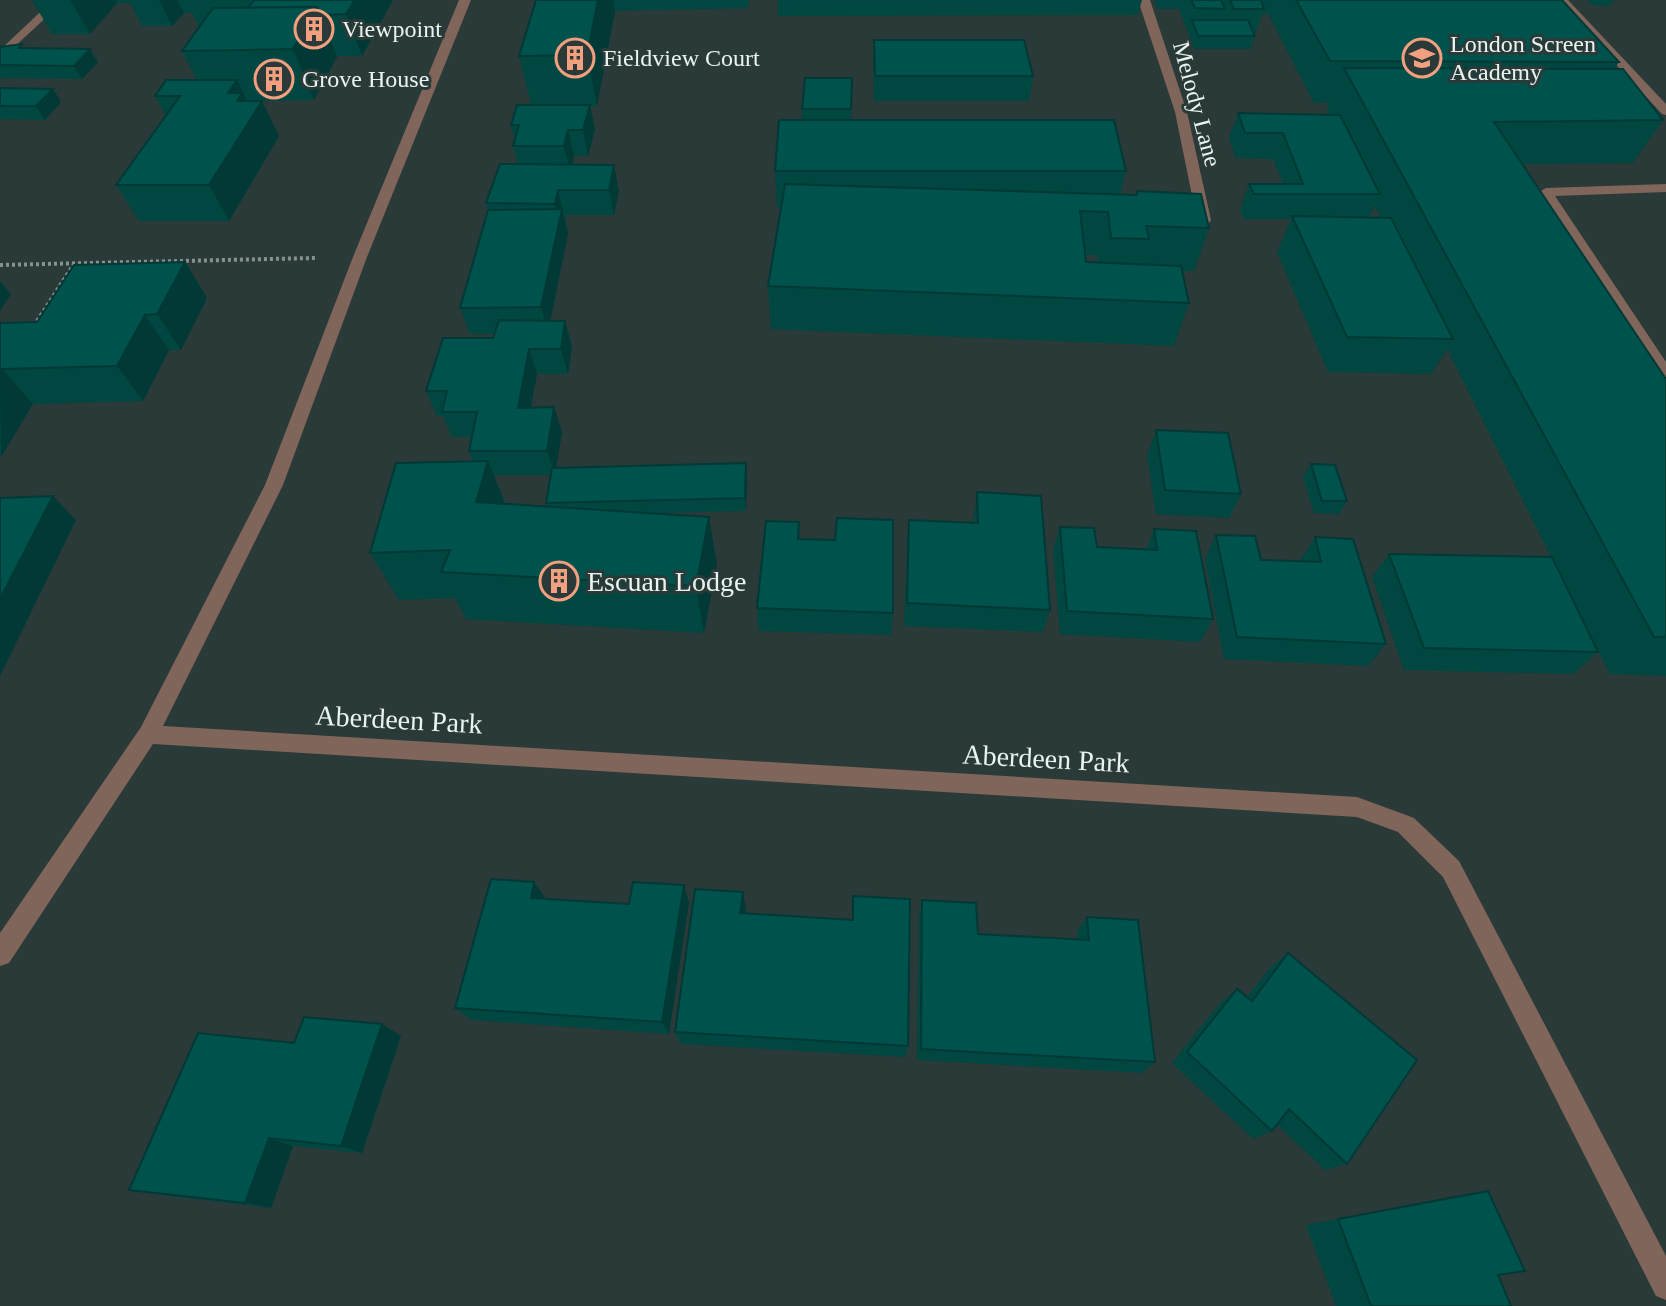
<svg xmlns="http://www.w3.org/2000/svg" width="1666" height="1306" font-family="Georgia,serif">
  <rect width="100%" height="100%" fill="#2a3a38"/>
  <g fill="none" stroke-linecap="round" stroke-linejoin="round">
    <g stroke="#859290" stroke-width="4" stroke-dasharray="3 3" stroke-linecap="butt">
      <path d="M0 265 315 258"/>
      <path d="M34 326 74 264"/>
    </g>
    <g fill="#80655a" fill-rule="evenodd">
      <path d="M53 0H65L0 60V50Z"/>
      <path d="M1666 184V192L1555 196 1666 362V379L1660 378 1539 192 1546 188Z"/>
    </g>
    <g fill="#80655a" fill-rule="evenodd">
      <path d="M459 0H471L367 257 283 485 163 726 1357 797 1406 815 1414 818 1459 861 1666 1256V1300L1656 1296 1443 877 1398 832 1357 817 153 744 9 963 0 966V933L141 727 265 485 353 257Z"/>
      <path d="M1138 0H1150L1187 112 1211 220 1209 223 1197 220 1175 112Z"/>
      <path d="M1556 0H1568L1666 104V115L1662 114Z"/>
    </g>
  </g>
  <g fill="#004741" fill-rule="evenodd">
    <path d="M32 0H393L362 56H337L314 100 262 101 279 136 229 221H139L116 185 166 116 155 96 197 80 182 51 199 27 192 13H184L172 26H142L130 3H117L90 34H52Z"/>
    <path d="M536 0H749L748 8 615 11 597 106H590L595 130 588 156H574L572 165 619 191 614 215H565L568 234 550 321H565L572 347 568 374H537L531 408 562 432 556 468 746 463 747 476 746 511 653 513 717 565 704 633 466 619 455 598 399 600 370 553 473 461 469 451 472 437H452L443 416H437L426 391 493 338 494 334H470L460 308 488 210 486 203 518 164 513 146 515 140 511 125 531 105 519 56ZM494 475H551L546 503 547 506 505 503Z"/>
    <path d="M778 0H1142L1138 15 778 16Z"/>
    <path d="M1154 0H1562L1619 62 1614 69 1663 120 1633 163 1522 164 1666 379V676L1610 674 1567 590 1598 652 1573 674 1404 670 1372 577 1389 554 1551 557 1447 349 1431 374 1328 372 1277 252 1291 219H1244L1240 210 1249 184H1283L1273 159 1236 158 1229 138 1238 113 1329 114 1327 110 1329 103H1314L1268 14H1262L1256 33H1254L1255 36 1251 49H1194L1179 9H1158ZM1375 206 1380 217H1369Z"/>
    <path d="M1588 0H1614L1610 6 1592 5Z"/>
    <path d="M874 40 1033 76 1029 101H874L873 65Z"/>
    <path d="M0 47 25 48 98 62 82 79 0 78Z"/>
    <path d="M852 78 851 120 1126 171 1120 195H1136L1137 191 1209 228 1194 271H1182L1189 303 1174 346 771 329 768 286 781 207H777L775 171 802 120V109ZM1085 255H1097L1098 263 1086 262Z"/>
    <path d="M0 88 53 89 61 102 45 120 0 119Z"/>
    <path d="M185 262 207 298 181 350H169L143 401 33 404 0 457V323L37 322Z"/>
    <path d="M1156 430 1241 494 1229 518 1156 514 1147 455Z"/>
    <path d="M1311 464 1347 501 1339 514 1314 513 1303 477Z"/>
    <path d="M977 492 1050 610 1043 632 904 626 907 544 909 520 973 523Z"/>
    <path d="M799 522 800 539 893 613 891 635 759 631 757 608Z"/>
    <path d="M1060 527 1097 547 1146 550 1154 529 1213 619 1200 642 1060 634 1053 550Z"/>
    <path d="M1216 535 1261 560 1300 561 1315 537 1386 644 1368 666 1224 659 1205 559Z"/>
    <path d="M534 882 545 898 629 904 689 902 669 1034 471 1020 455 1008Z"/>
    <path d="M922 900 978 934 1078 939 1077 932 1087 917 1155 1062 1142 1073 917 1060 919 916Z"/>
    <path d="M746 908V914L908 1046 905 1057 681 1044 675 1032Z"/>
    <path d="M1288 953 1347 1164 1325 1170 1277 1125 1272 1131 1253 1139 1172 1063 1221 1002 1237 989 1247 997 1270 968Z"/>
    <path d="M401 1036 362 1153 293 1146 271 1208 161 1195 129 1190 294 1043Z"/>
    <path d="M1488 1191 1498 1275 1511 1306H1336L1306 1225Z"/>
  </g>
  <g fill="#003935">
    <path d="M70 0H116L117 3 90 34Z"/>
    <path d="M159 0H177L184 13 172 26Z"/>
    <path d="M355 0H393L362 56 346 14Z"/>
    <path d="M598 0H613L615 11 597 106 587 55Z"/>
    <path d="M317 7 337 57 314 100 293 49Z"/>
    <path d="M90 49 98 62 82 79 74 66Z"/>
    <path d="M237 80 254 114 262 101 279 136 229 221 209 185 228 93Z"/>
    <path d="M53 89 61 102 45 120 36 106Z"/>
    <path d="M590 105 595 130 588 156 583 130Z"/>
    <path d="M568 130 574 156 570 171 564 146Z"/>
    <path d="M614 165 619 191 614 215 609 190Z"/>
    <path d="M558 190 568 234 548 332 541 307 559 222 555 204Z"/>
    <path d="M185 262 207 298 181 350 157 314Z"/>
    <path d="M0 281 11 294 0 311Z"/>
    <path d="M145 315 169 350 143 401 117 366Z"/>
    <path d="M565 321 572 347 568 374 561 349Z"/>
    <path d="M529 349 537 374 526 433 518 408Z"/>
    <path d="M2 369 33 404 1 457 0 372Z"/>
    <path d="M554 407 562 432 555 475 547 451Z"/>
    <path d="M488 461 508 511 476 502Z"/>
    <path d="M746 463 747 476 746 511 745 498Z"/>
    <path d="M53 496 76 520 0 676V599Z"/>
    <path d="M709 517 717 565 704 633 696 586Z"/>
    <path d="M534 882 545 898H531Z"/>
    <path d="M684 885 689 902 669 1034 662 1022Z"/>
    <path d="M743 892 746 908 744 929 740 913Z"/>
    <path d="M382 1024 401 1036 362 1153 341 1146Z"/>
    <path d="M269 1138 293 1146 271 1208 245 1203Z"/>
  </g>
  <g fill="#00524c" stroke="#003935" stroke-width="2">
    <path d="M254 0H355L346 14 320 15 317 7 248 8Z"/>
    <path d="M536 0H598L587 55 519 56Z"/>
    <path d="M1191 0H1221L1225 9 1195 8Z"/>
    <path d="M1230 0H1261L1264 9H1234Z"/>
    <path d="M1296 0H1562L1619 62 1330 61Z"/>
    <path d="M317 7 293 49 182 51 213 8Z"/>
    <path d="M1192 20H1248L1255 36H1198Z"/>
    <path d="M874 40H1024L1033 76H875Z"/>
    <path d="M22 44 19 48 90 49 74 66 0 65V47Z"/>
    <path d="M1344 68 1623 69 1663 120 1494 122 1666 379V637H1654Z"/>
    <path d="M805 78H852L851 109H802Z"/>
    <path d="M166 80H237L228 93H242L237 101H262L209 185H116L180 96H155Z"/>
    <path d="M0 88 53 89 36 106H0Z"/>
    <path d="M517 105H590L583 130H568L564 146H513L519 125H511Z"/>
    <path d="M1238 113 1340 115 1380 194H1254L1249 184H1303L1283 133H1245Z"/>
    <path d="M779 120H1114L1126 171H775Z"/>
    <path d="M500 164 614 165 609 190H558L555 204 486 203Z"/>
    <path d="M785 184 1137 195V191L1201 194 1209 228 1146 226 1149 239 1111 238 1108 212 1080 211 1086 262 1181 266 1189 303 768 286Z"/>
    <path d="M562 209 541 307 460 308 488 210Z"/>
    <path d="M1292 216 1391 218 1453 339 1347 337Z"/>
    <path d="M185 262 157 314 145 315 117 366 2 369 0 372V323L37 322 74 265Z"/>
    <path d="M499 320 565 321 561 349H529L518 408 554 407 547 451H469L477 412H442L447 391H426L443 338H493Z"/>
    <path d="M1156 430 1228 433 1241 494 1165 490Z"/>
    <path d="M488 461 476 502 709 517 696 586 441 572 450 550 370 553 396 463Z"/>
    <path d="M746 463 745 498 546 503 552 468Z"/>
    <path d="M1311 464 1335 465 1347 501H1322Z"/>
    <path d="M977 492 1041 496 1050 610 907 603 909 520 978 523Z"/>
    <path d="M53 496 0 599V498Z"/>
    <path d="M837 518 893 520V613L757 608 766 521 799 522 798 539 835 540Z"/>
    <path d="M1060 527 1094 528 1097 547 1157 550 1154 529 1196 531 1213 619 1067 611Z"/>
    <path d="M1216 535 1255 536 1261 560 1321 562 1315 537 1353 539 1386 644 1237 637Z"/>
    <path d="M1389 554 1552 557 1598 652 1424 648Z"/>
    <path d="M491 879 534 882 531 898 629 904 633 882 684 885 662 1022 455 1008Z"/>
    <path d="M695 889 743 892 740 913 853 920V896L910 899 908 1046 675 1032Z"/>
    <path d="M922 900 976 903 978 934 1089 940 1087 917 1138 920 1155 1062 921 1049Z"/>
    <path d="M1288 953 1417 1060 1347 1164 1289 1109 1272 1131 1187 1052 1237 989 1252 1001Z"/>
    <path d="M304 1017 382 1024 341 1146 269 1138 245 1203 129 1190 198 1033 294 1043Z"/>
    <path d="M1488 1191 1525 1271 1498 1275 1511 1306H1371L1338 1219Z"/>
  </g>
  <defs>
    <g id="building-ring" transform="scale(2)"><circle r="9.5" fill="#2a3a38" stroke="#f2a07f" stroke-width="1.5"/><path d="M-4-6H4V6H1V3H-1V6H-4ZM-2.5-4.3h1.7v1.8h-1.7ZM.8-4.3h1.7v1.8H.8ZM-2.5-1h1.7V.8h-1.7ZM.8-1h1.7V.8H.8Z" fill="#f2a07f"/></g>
    <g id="university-ring" transform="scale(2)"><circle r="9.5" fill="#2a3a38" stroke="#f2a07f" stroke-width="1.5"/><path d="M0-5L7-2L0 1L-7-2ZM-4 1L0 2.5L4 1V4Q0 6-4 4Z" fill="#f2a07f"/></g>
  </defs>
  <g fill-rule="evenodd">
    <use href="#building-ring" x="314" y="29"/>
    <use href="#building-ring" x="575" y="58"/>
    <use href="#university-ring" x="1422" y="58"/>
    <use href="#building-ring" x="274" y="79"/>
    <use href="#building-ring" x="559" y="581"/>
  </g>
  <g text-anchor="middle" stroke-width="6" stroke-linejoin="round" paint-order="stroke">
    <g font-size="24" fill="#e9f3f1" stroke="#2a3a38" text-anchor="start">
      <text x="342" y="37">Viewpoint</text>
      <text x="1450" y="52">London Screen<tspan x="1450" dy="28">Academy</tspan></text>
      <text x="603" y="66">Fieldview Court</text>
      <text x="302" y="87">Grove House</text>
    </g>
    <g font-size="24" fill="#e9f3f1" stroke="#2a3a38">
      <text transform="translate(1197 104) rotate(75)" y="8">Melody Lane</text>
    </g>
    <g font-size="28" fill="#e9f3f1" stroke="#2a3a38" text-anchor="start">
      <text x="587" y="591">Escuan Lodge</text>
    </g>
    <g font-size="28" fill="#e9f3f1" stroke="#2a3a38">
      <text transform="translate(399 719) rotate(3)" y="10">Aberdeen Park</text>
      <text transform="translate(1046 758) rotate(3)" y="10">Aberdeen Park</text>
    </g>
  </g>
</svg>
